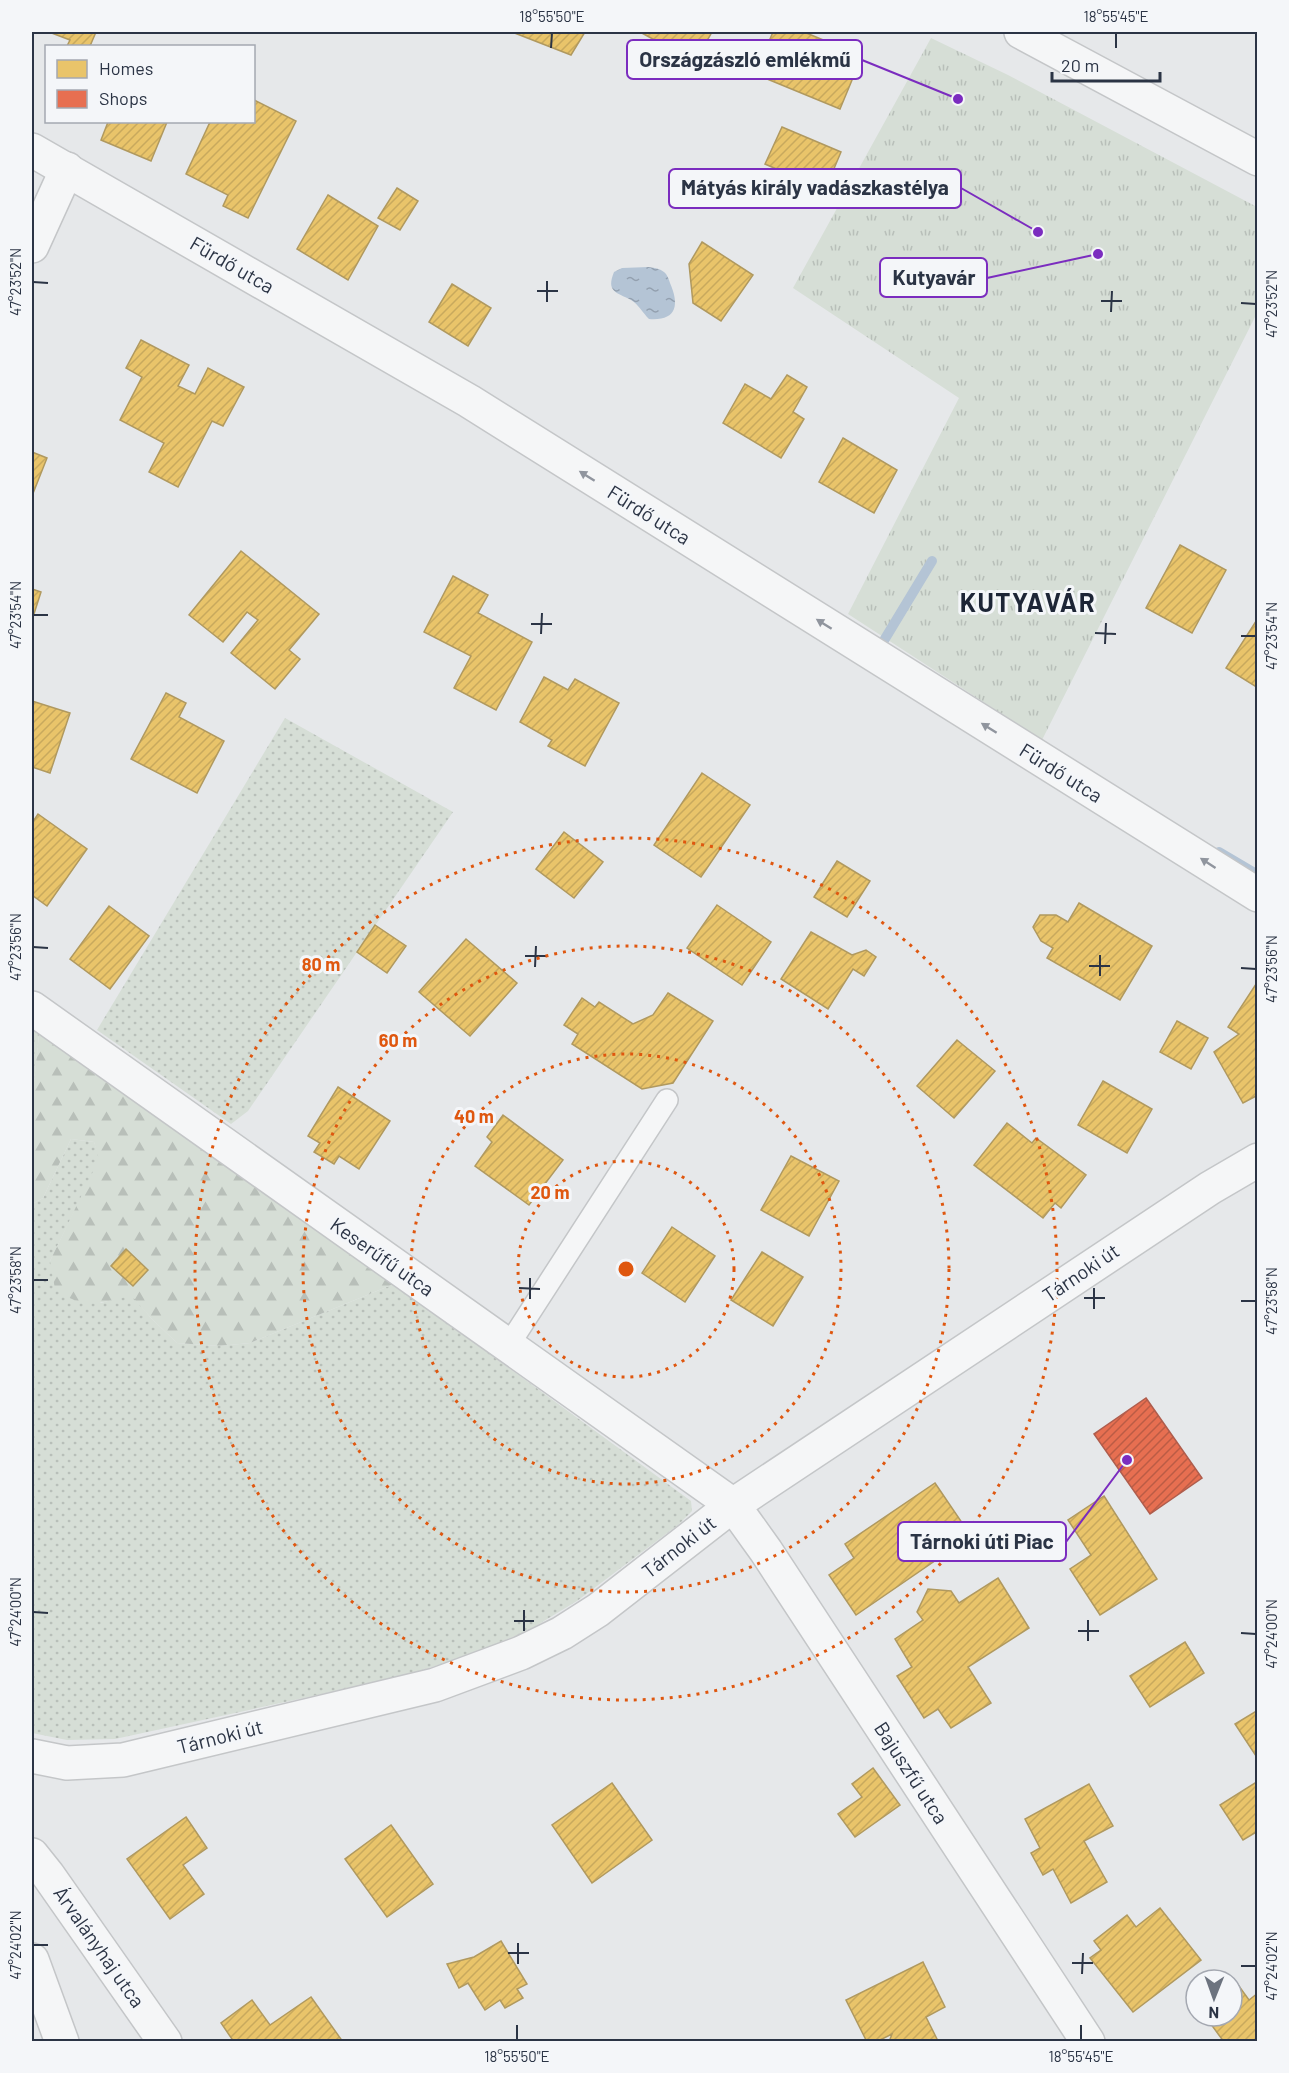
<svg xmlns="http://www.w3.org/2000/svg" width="1289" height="2073" font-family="Barlow,sans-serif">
  <defs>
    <pattern id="grass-dots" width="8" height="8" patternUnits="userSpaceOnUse" patternTransform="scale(1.5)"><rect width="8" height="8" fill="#d6ded6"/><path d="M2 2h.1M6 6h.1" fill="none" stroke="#b8bfb9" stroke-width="1.8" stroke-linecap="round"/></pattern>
    <pattern id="forest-firs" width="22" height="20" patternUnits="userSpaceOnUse" patternTransform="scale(1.5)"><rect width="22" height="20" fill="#d6ded6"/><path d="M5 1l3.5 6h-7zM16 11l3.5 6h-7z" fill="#b8bfb9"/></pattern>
    <pattern id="park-tufts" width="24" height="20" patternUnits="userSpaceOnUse" patternTransform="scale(1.5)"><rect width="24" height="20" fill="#d6ded6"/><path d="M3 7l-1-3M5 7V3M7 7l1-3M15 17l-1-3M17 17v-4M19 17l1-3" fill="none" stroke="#b8bfb9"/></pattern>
    <pattern id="water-ripples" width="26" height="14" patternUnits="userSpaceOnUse" patternTransform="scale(1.5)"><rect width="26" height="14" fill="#b4c4d5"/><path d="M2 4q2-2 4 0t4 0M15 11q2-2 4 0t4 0" fill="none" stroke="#93a0af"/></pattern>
    <pattern id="homes-hatch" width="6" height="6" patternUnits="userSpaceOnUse" patternTransform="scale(1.5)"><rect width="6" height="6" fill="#e9c46a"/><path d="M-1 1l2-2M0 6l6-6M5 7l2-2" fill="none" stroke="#c8a95d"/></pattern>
    <pattern id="shops-hatch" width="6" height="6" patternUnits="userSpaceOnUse" patternTransform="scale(1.5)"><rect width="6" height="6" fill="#e76f51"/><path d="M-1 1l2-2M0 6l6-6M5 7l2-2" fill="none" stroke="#bb5c45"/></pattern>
  </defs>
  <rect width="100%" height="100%" fill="#e6e8ea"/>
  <g fill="url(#grass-dots)">
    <path d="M285 718 453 812 248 1111 231 1124 97 1030Z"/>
    <path d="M32 1027 39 1034 32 1102Z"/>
    <path d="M71 1139 94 1142 100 1159 50 1261 101 1303 131 1294 151 1318 177 1343 219 1346 250 1343 394 1284 691 1501 692 1511 678 1525 577 1601 529 1630 468 1656 396 1678 115 1739 67 1740 32 1733V1204L43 1198Z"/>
  </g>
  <path fill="url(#forest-firs)" d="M39 1034 394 1284 250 1343 219 1346 177 1343 151 1318 131 1295C100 1304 83 1310 55 1289L50 1261 99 1159 94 1142 71 1139 43 1198 32 1204V1102Z"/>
  <path fill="url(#park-tufts)" d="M931 38 1008 75 1257 207V313L1042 740 848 614 959 398 793 288Z"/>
  <path fill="url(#water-ripples)" d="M649 267C655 268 662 269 666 274 668 277 669 280 670 283 680 306 676 321 649 319 643 313 638 304 631 300 616 292 606 292 614 272L622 268Z"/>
  <g fill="url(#homes-hatch)" stroke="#b0995f" stroke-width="1.5">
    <path d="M49 32H96L90 46H67L70 40Z"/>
    <path d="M512 32H585L571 55Z"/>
    <path d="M640 32H712L695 62Z"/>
    <path d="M773 32H804L862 56 840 109 755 74Z"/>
    <path d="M254 100 296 121 248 218 223 206 228 195 186 174 210 122H254Z"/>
    <path d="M108 122H167L151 161 101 140Z"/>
    <path d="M782 127 841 152 825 190 765 164Z"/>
    <path d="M397 188 418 201 400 230 378 218Z"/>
    <path d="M328 195 378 226 348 280 297 249Z"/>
    <path d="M702 242 753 275 721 321 693 303 689 264Z"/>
    <path d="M452 284 491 308 468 346 429 322Z"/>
    <path d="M141 340 189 365 178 386 195 394 208 368 244 387 223 426 212 421 178 487 149 472 164 443 120 420 142 377 126 368Z"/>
    <path d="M787 375 807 387 793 412 804 419 781 458 723 423 745 384 771 399Z"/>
    <path d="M843 438 897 470 874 513 819 482Z"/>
    <path d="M32 452 47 458 32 496Z"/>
    <path d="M1180 545 1226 570 1192 633 1146 608Z"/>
    <path d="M241 551 319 614 289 650 300 659 275 689 231 653 258 620 247 612 223 642 189 615Z"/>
    <path d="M453 576 488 595 478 613 532 642 496 710 454 688 471 656 424 632Z"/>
    <path d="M32 589 41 592 33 617H32Z"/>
    <path d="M1258 618V688L1226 668Z"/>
    <path d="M544 677 568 690 575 679 619 703 585 766 548 746 552 740 520 722Z"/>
    <path d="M166 693 186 703 179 717 224 741 197 793 131 759Z"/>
    <path d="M32 701 70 713 50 773 32 767Z"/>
    <path d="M702 773 750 805 701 877 654 845Z"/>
    <path d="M38 814 87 849 47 906 32 895V823Z"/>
    <path d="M564 832 603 862 574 898 536 869Z"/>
    <path d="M837 861 870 881 847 917 814 897Z"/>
    <path d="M1079 903 1152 946 1120 1000 1047 958 1053 948 1041 941 1033 927 1040 915H1056L1068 922Z"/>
    <path d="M717 905 771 942 742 985 687 948Z"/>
    <path d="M109 906 149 936 110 989 70 959Z"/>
    <path d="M375 925 406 946 387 973 357 952Z"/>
    <path d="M811 932 852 955 866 950 876 957 864 976 853 969 828 1009 781 979Z"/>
    <path d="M466 939 517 983 470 1036 419 992Z"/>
    <path d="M1258 981V1095L1243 1103 1214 1052 1239 1034 1228 1027Z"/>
    <path d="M668 993 713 1021 673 1083 642 1089 572 1044 578 1034 564 1025 582 998 595 1007 599 1002 633 1024 653 1015Z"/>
    <path d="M1177 1021 1208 1038 1191 1069 1160 1052Z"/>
    <path d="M957 1040 995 1071 954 1118 917 1086Z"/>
    <path d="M1103 1081 1152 1109 1127 1153 1078 1125Z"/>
    <path d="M338 1087 390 1121 359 1169 339 1156 334 1164 314 1152 320 1143 308 1136Z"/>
    <path d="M503 1115 563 1160 529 1205 475 1166 492 1142 487 1137Z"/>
    <path d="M1007 1123 1032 1143 1036 1138 1086 1175 1061 1208 1055 1203 1043 1218 974 1165Z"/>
    <path d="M791 1156 839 1181 809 1236 761 1210Z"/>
    <path d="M672 1227 715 1256 685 1302 642 1273Z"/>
    <path d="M126 1249 148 1270 133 1286 111 1266Z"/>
    <path d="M762 1252 803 1277 773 1326 731 1300Z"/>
    <path d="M935 1483 971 1536 856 1615 829 1575 854 1558 845 1544Z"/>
    <path d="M1104 1496 1157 1579 1100 1615 1070 1569 1091 1555 1068 1520Z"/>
    <path d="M998 1578 1029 1628 968 1667 991 1703 951 1728 938 1709 924 1718 897 1676 912 1667 895 1639 923 1620 917 1612 928 1589 951 1591 959 1603Z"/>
    <path d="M1185 1642 1204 1673 1150 1707 1130 1676Z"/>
    <path d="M1258 1710V1759L1235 1724Z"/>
    <path d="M873 1768 900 1805 855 1837 838 1814 862 1797 852 1784Z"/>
    <path d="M1258 1781V1831L1243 1840 1220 1805Z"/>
    <path d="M612 1783 652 1840 592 1883 552 1825Z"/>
    <path d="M1089 1784 1113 1826 1084 1841 1107 1882 1071 1903 1053 1869 1043 1875 1031 1853 1040 1848 1025 1819Z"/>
    <path d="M186 1817 207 1848 183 1865 204 1894 170 1919 127 1859Z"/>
    <path d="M391 1825 433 1884 387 1917 345 1859Z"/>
    <path d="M1160 1908 1201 1960 1133 2012 1090 1958 1101 1950 1094 1941 1127 1915 1136 1927Z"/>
    <path d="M501 1941 527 1984 517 1989 523 1998 505 2008 500 2000 485 2010 468 1983 459 1988 447 1964 474 1957Z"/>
    <path d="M923 1962 945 2007 926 2017 937 2039 936 2042H889L892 2034 876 2042H867L846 2000Z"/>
    <path d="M1236 1982 1249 2000 1258 1993V2039L1254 2042H1224L1205 2016H1232V1985Z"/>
    <path d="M311 1997 343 2042H234L221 2023 252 2000 270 2025Z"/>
  </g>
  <path fill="url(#shops-hatch)" stroke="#af5d4d" stroke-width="1.5" d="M1146 1398 1202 1478 1150 1514 1094 1434Z"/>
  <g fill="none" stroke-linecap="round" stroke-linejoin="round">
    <g stroke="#b4c4d5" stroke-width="10">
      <path d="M880 647 932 561"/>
      <path d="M1219 852 1258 875"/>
    </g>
    <g stroke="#c4c6c8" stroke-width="24">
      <path id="service" d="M508 1346 667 1100"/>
    </g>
    <g stroke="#c4c6c8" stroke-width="36">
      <g id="minor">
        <path d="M32 150 469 401 1258 895"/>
        <path d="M32 246 67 169"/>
        <path d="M32 1008 733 1505 766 1551 1088 2042"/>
        <path d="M32 1855 48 1875 165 2042"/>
        <path d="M32 1960 62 2042"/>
      </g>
    </g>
    <g stroke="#c4c6c8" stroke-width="36">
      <g id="tertiary">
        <path d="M1021 32 1258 159"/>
        <path d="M32 1756 67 1763 123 1760 435 1685 521 1653 562 1633 598 1610 733 1505 1210 1188 1258 1160"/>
      </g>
    </g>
    <use href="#service" stroke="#f5f6f7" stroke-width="21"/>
    <use href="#minor" stroke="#f5f6f7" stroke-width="33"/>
    <use href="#tertiary" stroke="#f5f6f7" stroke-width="33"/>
  </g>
  <defs><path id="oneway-solid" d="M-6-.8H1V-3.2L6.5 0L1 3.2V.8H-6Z" transform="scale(1.5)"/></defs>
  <g fill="#90959e">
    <use href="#oneway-solid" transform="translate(587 476) rotate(-148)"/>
    <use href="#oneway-solid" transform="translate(824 624) rotate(-148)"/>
    <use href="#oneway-solid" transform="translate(989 728) rotate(-148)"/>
    <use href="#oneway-solid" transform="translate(1208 863) rotate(-147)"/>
  </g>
  <path fill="none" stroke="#2b3445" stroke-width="2" d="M551 48 552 33M1116 48V33M33 282 48 283M537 291H558M1101 301H1122M547 302V281M1241 303 1256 304M1111 312 1112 291M33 615H48M531 624H552M1095 633 1116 634M541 634 542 613M1241 636H1256M1105 644 1106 623M33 947 48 948M525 956H546M1089 966H1110M535 967 536 946M1241 968 1256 969M1100 976V955M33 1280H48M519 1288 540 1289M1084 1298H1105M530 1299V1278M1241 1301H1256M1094 1309V1288M33 1612 48 1613M514 1621H534M524 1631V1610M1078 1631H1099M1241 1633 1256 1634M1088 1641V1620M33 1945H48M508 1953H529M1072 1963H1093M518 1964V1943M1241 1966H1256M1082 1974 1083 1953M517 2040V2025M1081 2040V2025"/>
  <g fill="none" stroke="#df570f" stroke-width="3" stroke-dasharray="3 6">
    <circle cx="626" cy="1269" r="108"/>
    <circle cx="626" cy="1269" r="215"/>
    <circle cx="626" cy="1269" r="323"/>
    <circle cx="626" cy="1269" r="431"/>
  </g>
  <g text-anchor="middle" stroke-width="6" stroke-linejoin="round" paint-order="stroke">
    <g font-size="20" fill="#2b3445" stroke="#f4f6f9">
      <text transform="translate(232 265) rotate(30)" y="7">Fürdő utca</text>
      <text transform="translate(649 515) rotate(32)" y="7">Fürdő utca</text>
      <text transform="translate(1061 773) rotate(32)" y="7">Fürdő utca</text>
      <text transform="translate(382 1257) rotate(35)" y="7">Keserűfű utca</text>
      <text transform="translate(1081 1273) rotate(-34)" y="7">Tárnoki út</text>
      <text transform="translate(679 1547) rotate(-38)" y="7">Tárnoki út</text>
      <text transform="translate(220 1737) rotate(-14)" y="7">Tárnoki út</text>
      <text transform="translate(911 1773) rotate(57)" y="7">Bajuszfű utca</text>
      <text transform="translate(99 1947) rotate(55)" y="7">Árvalányhaj utca</text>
    </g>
    <g font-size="26" font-weight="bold" letter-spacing="1.5" fill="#1d2536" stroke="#f4f6f9">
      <text x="1028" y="612">KUTYAVÁR</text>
    </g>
  </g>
  <circle cx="626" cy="1269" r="9" fill="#df570f" stroke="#f4f6f9" stroke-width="3"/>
  <g font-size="18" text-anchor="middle" font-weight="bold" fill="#df570f" stroke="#f4f6f9" stroke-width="6" stroke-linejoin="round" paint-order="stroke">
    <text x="321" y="971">80 m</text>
    <text x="398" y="1047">60 m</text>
    <text x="474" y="1123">40 m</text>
    <text x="550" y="1199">20 m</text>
  </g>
  <path fill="none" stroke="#7b2cbf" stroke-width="2" d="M958 99L862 60M1038 232L961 188M1098 254L987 278M1127 1460L1066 1542"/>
  <g fill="#7b2cbf" stroke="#f4f6f9" stroke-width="2">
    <circle cx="958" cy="99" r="6"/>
    <circle cx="1038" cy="232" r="6"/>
    <circle cx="1098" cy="254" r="6"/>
    <circle cx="1127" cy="1460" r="6"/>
  </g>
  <g fill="#f4f6f9" stroke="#7b2cbf" stroke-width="2">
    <rect x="627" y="40" width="235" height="39" rx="6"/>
    <rect x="669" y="169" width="292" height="39" rx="6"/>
    <rect x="880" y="258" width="107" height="39" rx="6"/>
    <rect x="898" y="1522" width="168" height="39" rx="6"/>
  </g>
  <g font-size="21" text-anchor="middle" font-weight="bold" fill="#2b3445">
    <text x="745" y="67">Országzászló emlékmű</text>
    <text x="815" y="195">Mátyás király vadászkastélya</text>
    <text x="934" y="285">Kutyavár</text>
    <text x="982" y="1549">Tárnoki úti Piac</text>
  </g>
  <rect width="1289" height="2073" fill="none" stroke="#f4f6f9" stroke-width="66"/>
  <rect x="45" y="45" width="210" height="78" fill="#f4f6f9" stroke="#a4a8b1" stroke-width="1.5"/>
  <rect x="57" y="60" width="30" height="18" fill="#e9c46a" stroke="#a4a8b1" stroke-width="1.5"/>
  <text x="99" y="75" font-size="18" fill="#2b3445">Homes</text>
  <rect x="57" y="90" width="30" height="18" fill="#e76f51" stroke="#a4a8b1" stroke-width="1.5"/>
  <text x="99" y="105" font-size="18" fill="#2b3445">Shops</text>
  <g transform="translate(1214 1998) rotate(181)"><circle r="28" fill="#f4f6f9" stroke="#a4a8b1" stroke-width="1.5"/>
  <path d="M0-4.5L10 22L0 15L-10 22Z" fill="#6c737f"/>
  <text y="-9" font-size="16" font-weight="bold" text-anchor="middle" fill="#2b3445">N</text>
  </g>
  <path d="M1052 72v9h108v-9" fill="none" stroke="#2b3445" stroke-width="3"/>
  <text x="1061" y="72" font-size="18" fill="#2b3445" stroke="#f4f6f9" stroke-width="4.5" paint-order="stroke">20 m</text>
  <rect x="33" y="33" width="1223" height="2007" fill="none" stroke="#2b3445" stroke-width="2"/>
  <g font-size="15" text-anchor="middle" fill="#2b3445">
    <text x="552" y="22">18°55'50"E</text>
    <text x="1116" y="22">18°55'45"E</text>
    <text transform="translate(16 282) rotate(-90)" y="5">47°23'52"N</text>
    <text transform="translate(1272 304) rotate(-90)" y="5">47°23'52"N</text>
    <text transform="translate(16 615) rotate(-90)" y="5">47°23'54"N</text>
    <text transform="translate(1272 636) rotate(-90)" y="5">47°23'54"N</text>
    <text transform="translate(16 947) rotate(-90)" y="5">47°23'56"N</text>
    <text transform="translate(1272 969) rotate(-90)" y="5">47°23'56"N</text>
    <text transform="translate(16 1280) rotate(-90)" y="5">47°23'58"N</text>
    <text transform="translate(1272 1301) rotate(-90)" y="5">47°23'58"N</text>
    <text transform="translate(16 1612) rotate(-90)" y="5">47°24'00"N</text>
    <text transform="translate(1272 1634) rotate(-90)" y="5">47°24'00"N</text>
    <text transform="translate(16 1945) rotate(-90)" y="5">47°24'02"N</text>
    <text transform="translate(1272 1966) rotate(-90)" y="5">47°24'02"N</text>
    <text x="517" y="2062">18°55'50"E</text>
    <text x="1081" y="2062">18°55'45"E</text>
  </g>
</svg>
